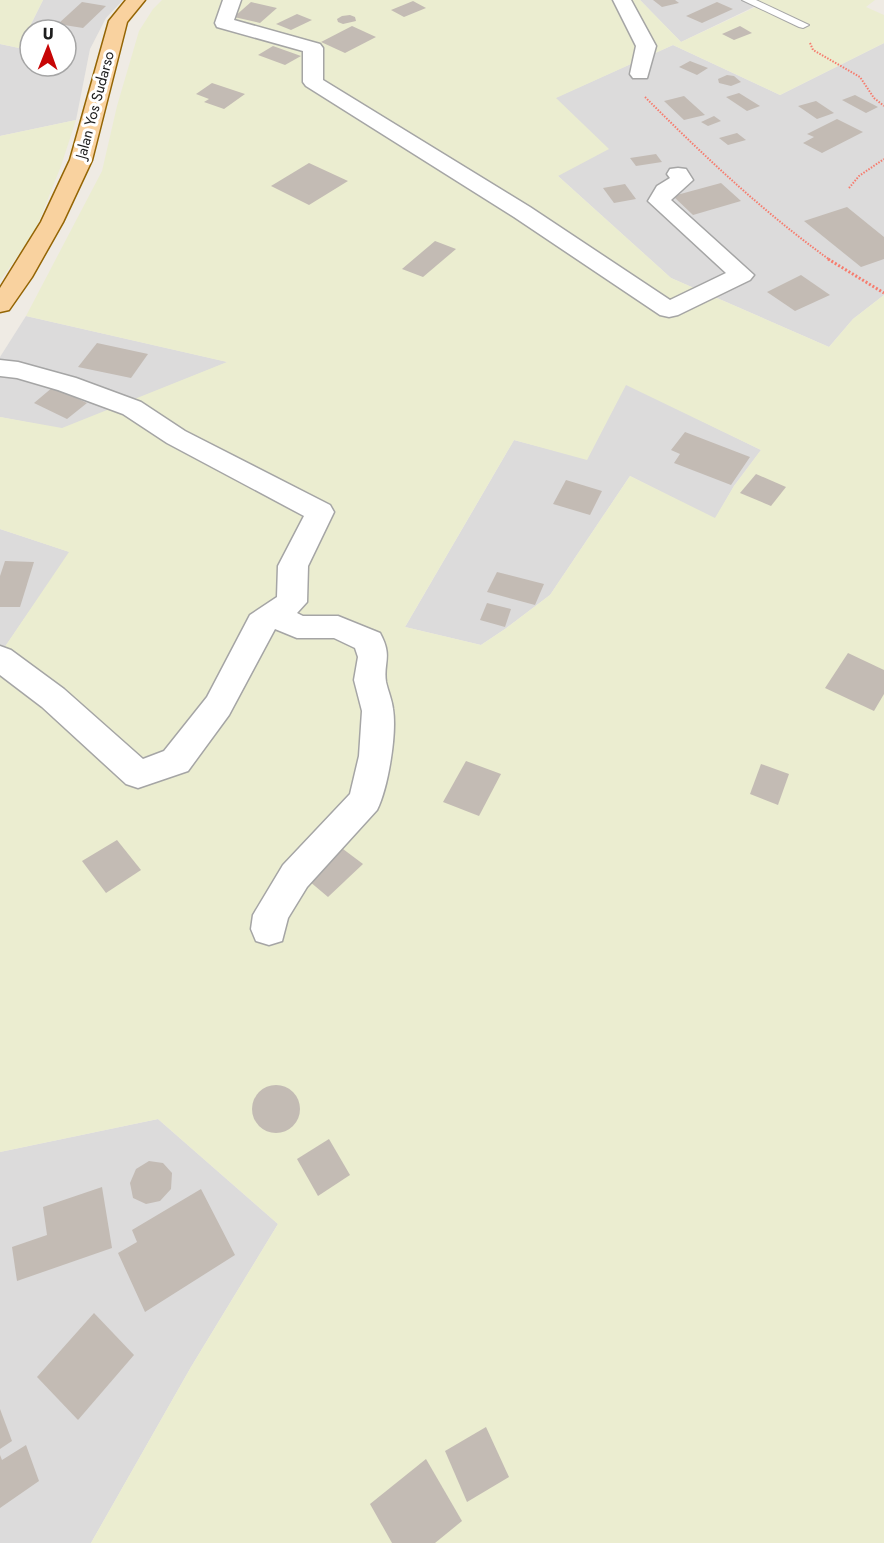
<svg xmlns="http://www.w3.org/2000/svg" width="884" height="1543" font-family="Jost,sans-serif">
  <rect width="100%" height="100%" fill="#efebe4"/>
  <g fill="#dcdbdb" fill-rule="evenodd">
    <path d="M43 0H123L106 18 90 49 76 120 0 136V44L19 48ZM30 30H66V66H30Z"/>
    <path d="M640 0H751L760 4 681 42Z"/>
    <path d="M884 43V295L853 319 829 347 671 278 558 176 555 98 673 45 780 95Z"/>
    <path d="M26 316 228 362 62 429 0 417V357Z"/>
    <path d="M626 384 761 450 734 486 715 519 630 476 550 595 505 629 481 645 405 627 514 440 587 459Z"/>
    <path d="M0 529 70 552 0 654Z"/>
    <path d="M158 1119 278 1224 191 1367 91 1543H0V1152Z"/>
  </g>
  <g fill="#ebedd0" fill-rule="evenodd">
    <path d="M0 0H43L19 48 0 44Z"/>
    <path d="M162 0H640L681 42 760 5 751 0H875L866 7 884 15V43L780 95 673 45 556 98 609 149 558 176 671 278 829 347 853 319 884 295V1543H91L191 1367 278 1224 158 1119 0 1152V654L69 552 0 529V417L62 428 227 362 26 316 102 171 117 106 139 31 153 9ZM626 385 761 450 734 486 715 518 630 476 550 595 505 629 481 645 405 627 514 440 587 460Z"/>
    <path d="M76 120 61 166 35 231 0 281V136Z"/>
  </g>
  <g fill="#c3bbb4">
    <path d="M653 0H675L679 3 662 7Z"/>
    <path d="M413 1 426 8 404 17 391 10Z"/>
    <path d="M82 2 106 6 83 28 58 24Z"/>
    <path d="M251 2 277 8 260 23 234 17Z"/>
    <path d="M717 2 733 9 702 23 686 16Z"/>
    <path d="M297 14 312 20 291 30 276 24Z"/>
    <path d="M350 15 355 17 356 21 343 24 338 22 337 19 342 16Z"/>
    <path d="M352 26 376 37 345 53 321 42Z"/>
    <path d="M740 26 752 33 734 40 722 34Z"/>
    <path d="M273 46 301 56 285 65 258 55Z"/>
    <path d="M690 61 708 68 697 75 679 67Z"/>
    <path d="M727 75 734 76 741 82 731 86 719 83 718 79Z"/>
    <path d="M212 83 245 94 224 109 204 102 209 99 196 94Z"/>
    <path d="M739 93 760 106 747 111 726 97Z"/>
    <path d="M855 95 878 107 866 113 842 100Z"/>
    <path d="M684 96 705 115 684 120 664 101Z"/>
    <path d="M816 101 834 113 817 119 798 106Z"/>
    <path d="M714 116 721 121 708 126 701 122Z"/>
    <path d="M837 119 863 132 822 153 803 143 814 137 807 134Z"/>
    <path d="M737 133 746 140 728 145 719 138Z"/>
    <path d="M656 154 662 162 636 166 630 158Z"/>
    <path d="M309 163 348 181 309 205 271 186Z"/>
    <path d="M721 183 741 201 693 215 673 196Z"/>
    <path d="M625 184 636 199 614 203 603 188Z"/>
    <path d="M847 207 884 237V259L861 267 804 221Z"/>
    <path d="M435 241 456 249 423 277 402 269Z"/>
    <path d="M801 275 830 295 795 311 767 292Z"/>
    <path d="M97 343 148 354 131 378 78 367Z"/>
    <path d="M53 387 87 403 67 419 34 403Z"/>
    <path d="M685 432 750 457 731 485 674 463 680 454 671 450Z"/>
    <path d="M756 474 786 487 771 506 740 493Z"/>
    <path d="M566 480 602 491 590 515 553 504Z"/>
    <path d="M5 561 34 562 20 607H0V576Z"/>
    <path d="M497 572 544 584 535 605 487 592Z"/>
    <path d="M487 603 511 609 505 627 480 620Z"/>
    <path d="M848 653 884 670V694L874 711 825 688Z"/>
    <path d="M466 761 501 774 479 816 443 802Z"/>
    <path d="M761 764 789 774 778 805 750 794Z"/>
    <path d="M117 840 141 870 106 893 82 861Z"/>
    <path d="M343 849 363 864 328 897 309 881Z"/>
    <circle cx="276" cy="1109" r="24"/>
    <path d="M329 1139 350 1175 318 1196 297 1159Z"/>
    <path d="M149 1161 163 1163 172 1173 171 1189 160 1201 146 1204 133 1198 130 1183 136 1169Z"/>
    <path d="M102 1187 112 1248 17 1281 12 1247 47 1235 43 1207Z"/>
    <path d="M201 1189 235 1255 145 1312 118 1253 137 1242 132 1230Z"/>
    <path d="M94 1313 134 1355 78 1420 37 1377Z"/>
    <path d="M0 1409 12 1441 0 1449Z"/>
    <path d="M486 1427 509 1477 467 1502 445 1451Z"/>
    <path d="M26 1445 39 1481 0 1508V1455L2 1460Z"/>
    <path d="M426 1459 462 1521 435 1543H392L370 1504Z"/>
  </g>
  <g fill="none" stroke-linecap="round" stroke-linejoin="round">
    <g stroke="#a5a5a5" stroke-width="2">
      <path id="service" d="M742 0H756L809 25 803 28 799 27Z"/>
    </g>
    <g stroke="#a5a5a5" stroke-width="3">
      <g id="minor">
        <path d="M223 0H241L234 20 320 44 323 48V80L530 207 670 300 726 273 648 201 657 186 670 178 667 174 670 169 678 168 686 169 693 180 671 200 754 275 750 280 678 315 669 317 660 315 514 217 306 86 303 82V51L217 27 215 23Z"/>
        <path d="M613 0H631L656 46 647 78H633L630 74 636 46Z"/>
        <path d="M0 360 18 362 76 378 141 402 185 431 330 505 334 512 308 566 307 602 297 613 303 616H338L380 633C393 657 383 662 386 682 388 691 392 700 393 709 397 734 388 788 377 810L307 887 288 918 282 941 269 945 256 941 251 929 253 915 283 865 350 794 359 756 362 711 354 680 358 657 355 648 334 638H297L275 629 229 715 188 771 138 788 126 784 42 707 0 675V646L11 650 64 689 143 759 164 751 207 697 250 615 277 597 278 566 304 516 167 443 123 414 58 390 17 378 0 376Z"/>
      </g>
    </g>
    <g stroke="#946504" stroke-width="3">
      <path id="primary" d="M126 0H145L127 22 92 160 63 222 32 277 9 310 0 312V288L41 222 70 160 109 21Z"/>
    </g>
    <g stroke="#f67c6e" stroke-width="2" stroke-dasharray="1.5 1.5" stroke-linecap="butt">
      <path d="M810 43 813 50 860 77 874 98 884 106"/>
      <path d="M645 97C703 155 763 212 830 260"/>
      <path d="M849 188 859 176 884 159"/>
    </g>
    <path stroke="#f67c6e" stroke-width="3" stroke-dasharray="2 2" stroke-linecap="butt" d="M828 259 884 293"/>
    <use href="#service" fill="#fff" fill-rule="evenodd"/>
    <use href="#minor" fill="#fff" fill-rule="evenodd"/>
    <use href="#primary" fill="#f9d29f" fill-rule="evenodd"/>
  </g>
  <g text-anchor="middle" stroke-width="6" stroke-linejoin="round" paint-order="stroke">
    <g font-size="15" fill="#1e1e1e" stroke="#fff">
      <text transform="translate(95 105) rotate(-75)" y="5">Jalan Yos Sudarso</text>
    </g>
  </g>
  <g transform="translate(48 48) rotate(1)"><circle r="28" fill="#ffffff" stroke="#a5a5a5" stroke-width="1.5"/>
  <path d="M0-4.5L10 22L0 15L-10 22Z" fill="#c70505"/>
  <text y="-9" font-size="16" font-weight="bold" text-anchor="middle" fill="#1e1e1e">U</text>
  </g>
</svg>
